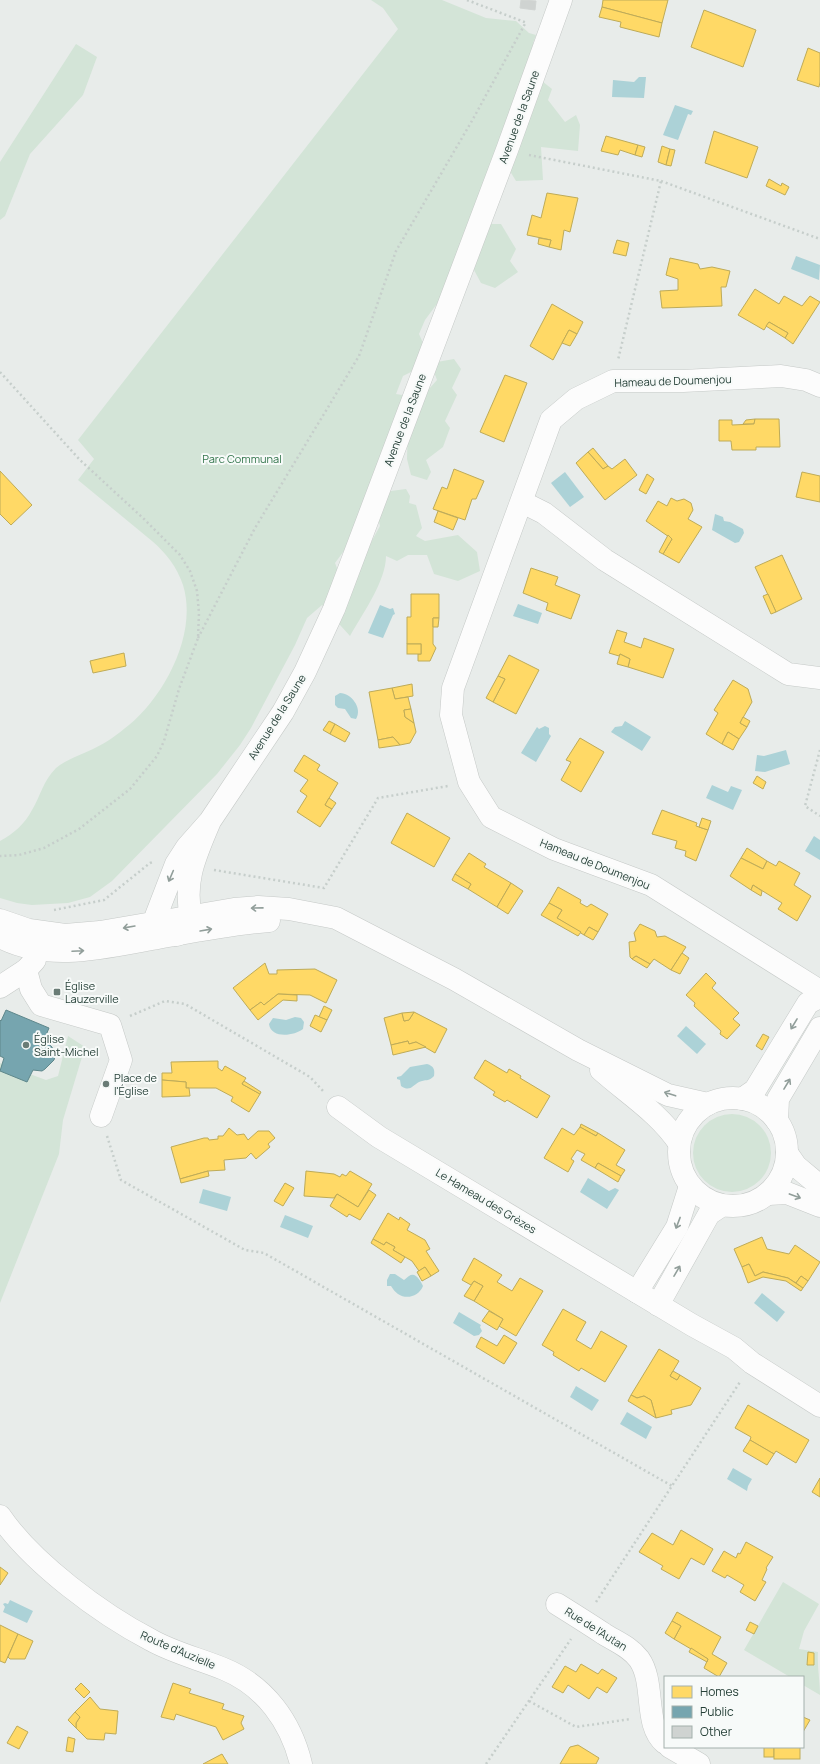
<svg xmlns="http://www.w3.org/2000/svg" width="820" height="1764" font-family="Manrope,sans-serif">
  <rect width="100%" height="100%" fill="#e8ecea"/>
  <g fill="#d3e4d7">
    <path d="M371 0H442L486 18 516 21 529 33 536 35 533 43 538 55 528 70 552 89 548 100 565 122 576 115 580 125 578 151 541 147 543 180 516 181 507 166 487 224H501L516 249 510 261 518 272 495 288 481 283 474 270 472 251 445 293 425 320 419 334 427 352 415 370 403 376 396 394 421 398 437 380 434 372 437 362 454 359 461 369 452 388 457 395 445 421 450 428 443 447 426 460 431 472 427 480 411 475 407 459 408 423 349 544 335 563 342 581 358 566 380 526 376 508 391 491 406 489 410 496 409 503 416 505 422 528 416 536 425 541 458 535 477 552 480 571 458 581 434 574 427 555H408L397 561 386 556C386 581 363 613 350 636L322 605 307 618 295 645 251 728 240 745 217 774 112 881 90 897 68 903 32 905 17 903 0 898V841C13 834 25 824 32 810 41 795 43 781 56 768 67 759 81 755 93 749 106 743 118 734 129 725 165 695 198 633 183 585 177 567 166 553 152 541L78 480 94 459 78 440 398 29 383 8Z"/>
    <path d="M76 44 97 57 83 95 30 154 5 216 0 220V162Z"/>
    <path d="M68 1036 85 1047 63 1120 59 1154 0 1303V1063L46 1080 58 1076Z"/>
    <circle cx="732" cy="1153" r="39"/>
    <path d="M783 1582 819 1604 804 1631 799 1649 818 1652C817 1667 820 1680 820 1695L803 1685V1677H790L744 1650Z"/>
  </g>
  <g fill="#acd2d7">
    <path d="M639 77H646L644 98 612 97 613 80 634 82Z"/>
    <path d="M675 105 693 111 691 115 688 114 678 140 663 135Z"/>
    <path d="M796 256 820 265 819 280 791 269Z"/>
    <path d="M565 472 584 497 570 507 551 483Z"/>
    <path d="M715 514 723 517 724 521 730 522 743 529 744 533 739 542 735 543 712 530Z"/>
    <path d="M518 604 542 613 538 624 513 616Z"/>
    <path d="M380 605 390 609 393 608 395 614 393 615 383 638 368 633Z"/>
    <path d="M340 693C351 693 363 708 356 719L351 718 345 709 338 708 335 705V696Z"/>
    <path d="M625 721 651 737 642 751 611 732 615 727 622 726Z"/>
    <path d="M545 726 549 728V734L551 736 536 762 521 753 537 727 539 729Z"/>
    <path d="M786 750 790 764 765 772 755 771 757 755 764 756Z"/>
    <path d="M712 785 728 792 731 786 742 790 733 810 706 798Z"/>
    <path d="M814 836 820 840V860L805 851Z"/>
    <path d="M295 1017 301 1018 304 1022 303 1029C294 1036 271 1039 269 1024L273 1018 286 1020Z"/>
    <path d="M686 1026 706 1044 697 1054 677 1036Z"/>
    <path d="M427 1064C434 1066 435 1070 434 1076 429 1082 425 1079 419 1082 412 1086 410 1092 401 1086L400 1080 397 1079V1077L401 1076 410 1067Z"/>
    <path d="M588 1178 609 1191 615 1188 619 1190 607 1209 580 1192Z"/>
    <path d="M203 1189 231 1197 227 1211 199 1203Z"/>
    <path d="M285 1215 313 1226 308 1238 280 1227Z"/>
    <path d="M390 1274H395L404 1280C406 1279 407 1277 409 1276 415 1271 421 1281 423 1286 419 1296 407 1300 398 1294 395 1292 393 1289 391 1286H387V1280Z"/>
    <path d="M762 1293 785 1312 777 1322 754 1303Z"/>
    <path d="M459 1312 481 1325 480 1327 482 1331 479 1335 474 1336 453 1323Z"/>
    <path d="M576 1386 599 1400 592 1411 570 1397Z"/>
    <path d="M627 1412 652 1427 646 1439 620 1424Z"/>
    <path d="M733 1468 752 1479 748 1486 747 1491 727 1479Z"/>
    <path d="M10 1600 33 1611 27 1623 3 1612 5 1607 3 1604 5 1603 8 1604Z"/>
  </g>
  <g fill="#ffd966" stroke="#beab58">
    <path d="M603 0H668L662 23 602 7Z"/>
    <path d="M602 7 662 23 659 37 620 27 621 22 599 17Z"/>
    <path d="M704 10 756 30 743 67 691 47Z"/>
    <path d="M808 48 820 53V82L819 87 797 80Z"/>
    <path d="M714 131 758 147 747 178 705 163Z"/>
    <path d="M606 136 638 145 635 155 620 150 618 155 601 151Z"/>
    <path d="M638 145 645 147 642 157 635 155Z"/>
    <path d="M662 146 670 149 666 165 658 162Z"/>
    <path d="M670 149 675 150 671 166 666 165Z"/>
    <path d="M769 179 781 186 782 183 789 187 785 195 766 186Z"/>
    <path d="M547 193 578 198 570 232 564 230 561 250 549 247 551 240 527 235 532 215 541 218Z"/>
    <path d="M539 238 551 240 549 247 538 244Z"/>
    <path d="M617 240 629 243 626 256 613 253Z"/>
    <path d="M670 258 698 264 700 269 712 267 730 271 726 287H721L722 306 662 308 660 291 678 290V279L666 275Z"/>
    <path d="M755 289 779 304 784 296 802 306 810 296 820 302 793 344 785 338 788 333 769 322 764 330 738 315Z"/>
    <path d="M552 304 583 322 577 334 569 330 553 360 530 346Z"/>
    <path d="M769 322 788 333 785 338 766 326Z"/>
    <path d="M569 330 577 334 570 346 562 343Z"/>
    <path d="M505 375 527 383 504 442 480 432Z"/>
    <path d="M755 419 754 424H743L746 420Z"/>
    <path d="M755 419H779L780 447H756V450H732L731 441H719V420H732V425L754 424Z"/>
    <path d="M593 448 608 466 603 469 588 452Z"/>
    <path d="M588 452 603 469 608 466 612 469 625 459 637 475 605 500 576 463Z"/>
    <path d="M454 469 484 481 476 499H472L465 520 433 509 442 487 447 489Z"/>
    <path d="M0 471 32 505 11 525 0 514Z"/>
    <path d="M802 472 820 476V502L796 497Z"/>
    <path d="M647 474 654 479 646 494 639 490Z"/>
    <path d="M671 498 677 501 684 499 691 503 693 510 688 519 702 527 679 563 663 554 672 539 646 521 658 501 667 506Z"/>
    <path d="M438 511 458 518 453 530 434 522Z"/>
    <path d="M668 535 672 539 663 554 659 552Z"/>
    <path d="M782 555 802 599 776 612 755 567Z"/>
    <path d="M531 568 558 577 555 585 580 595 571 619 546 610 548 603 523 593Z"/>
    <path d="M411 594H439V618H433V644L436 648 430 661H418V654H421V644H407V617H411Z"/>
    <path d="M768 594 776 612 771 614 763 596Z"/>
    <path d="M433 618H439L438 627H433Z"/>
    <path d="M617 630 627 633 624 642 641 648 644 638 674 649 663 678 628 667 630 659 620 654 619 656 609 653Z"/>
    <rect x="407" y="644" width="14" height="10"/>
    <path d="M124 653 126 666 93 673 90 661Z"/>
    <path d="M620 654 630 659 628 667 617 664Z"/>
    <path d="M509 655 539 670 516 714 493 702 505 679 498 676Z"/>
    <path d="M498 676 505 679 493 702 486 698Z"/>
    <path d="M733 680 748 689 752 702 740 723 747 727 739 739 728 732 722 744 706 734 718 713 714 710Z"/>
    <path d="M412 684 413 696 395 699 392 688Z"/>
    <path d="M392 688 395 699 408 697 411 709 404 710 405 717 414 723 416 732 410 743 400 745 393 737 378 740 369 692Z"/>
    <path d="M411 709 414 723 405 717 404 710Z"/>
    <path d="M743 717 750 721 747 727 740 723Z"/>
    <path d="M329 721 335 724 330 734 323 730Z"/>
    <path d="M335 724 350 733 345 742 330 734Z"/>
    <path d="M728 732 739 739 733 750 722 744Z"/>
    <path d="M393 737 400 745 379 748 378 740Z"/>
    <path d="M580 738 604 752 581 792 561 780 571 762 566 760Z"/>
    <path d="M304 755 320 765 317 770 338 783 325 805 332 809 320 827 297 812 307 796 300 791 308 780 294 771Z"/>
    <path d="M757 776 766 782 763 789 753 783Z"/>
    <path d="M329 798 336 803 332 809 325 805Z"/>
    <path d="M662 810 697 823 696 826 708 830 696 861 685 856 686 851 675 848 677 841 652 834Z"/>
    <path d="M407 813 450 838 434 867 391 843Z"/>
    <path d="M702 818 711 821 708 830 699 827Z"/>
    <path d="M747 848 767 861 763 869 741 858Z"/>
    <path d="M469 853 486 864 484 867 511 883 497 907 468 889 471 884 455 874Z"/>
    <path d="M741 858 763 869 767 861 776 866 779 861 800 873 794 885 811 896 797 921 778 909 782 903 753 885 751 890 730 876Z"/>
    <path d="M455 874 471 884 468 889 452 880Z"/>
    <path d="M511 883 523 891 508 914 497 907Z"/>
    <path d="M753 885 762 891 761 896 751 890Z"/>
    <path d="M558 887 581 900 580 903 587 907 591 904 608 914 598 932 589 927 584 935 557 918 562 910 549 903Z"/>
    <path d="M549 903 562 910 557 918 581 932 578 936 541 915Z"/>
    <path d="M640 924 655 931 657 937 665 936 686 947 671 970 654 959 650 964 636 956 632 959 630 957 629 942 636 941 634 933Z"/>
    <path d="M589 927 598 932 593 940 584 935Z"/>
    <path d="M682 953 689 958 680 974 671 970Z"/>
    <path d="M636 956 650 964 647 968 632 959Z"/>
    <path d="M265 963 269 974H277V970L315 969 337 980 326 1003 310 995 278 994 264 1005 261 1002 250 1010 233 988Z"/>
    <path d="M706 973 716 983 712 988 739 1013 733 1019 740 1025 727 1039 720 1034 721 1031 694 1006 695 1003 686 995Z"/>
    <path d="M278 994 297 995V1001L283 1000 258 1020 250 1010 261 1002 264 1005Z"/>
    <path d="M324 1006 332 1010 327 1020 319 1017Z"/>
    <path d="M414 1012 447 1029 435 1053 416 1042 409 1044 408 1041 391 1045 384 1018 402 1013 404 1021 409 1020Z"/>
    <path d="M414 1012 409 1020 404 1021 402 1013Z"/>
    <path d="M315 1015 327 1020 321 1032 310 1026Z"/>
    <path d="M763 1034 769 1037 762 1050 756 1046Z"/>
    <path d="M408 1041 409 1044 416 1042 426 1047 393 1055 391 1045Z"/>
    <path d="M485 1060 507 1073 509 1069 521 1076 520 1078 550 1096 537 1118 507 1100 505 1102 493 1095 495 1092 474 1078Z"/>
    <path d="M218 1061V1068L222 1071 225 1066 246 1078 242 1084 260 1094 249 1112 231 1101 233 1097 216 1088H186V1082L162 1080V1073H172L171 1062Z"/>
    <path d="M162 1080 186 1082V1088H189L190 1096 162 1097Z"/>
    <path d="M244 1081 261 1092 260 1094 242 1084Z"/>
    <path d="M581 1124 598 1133 596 1136 580 1127Z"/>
    <path d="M580 1127 596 1136 598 1133 625 1150 616 1165 625 1170 621 1176 598 1163 595 1168 581 1160 585 1154 577 1150 571 1159 574 1161 568 1172 544 1158 562 1128 574 1135Z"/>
    <path d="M229 1128 237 1135 244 1134 248 1140 258 1131H269L275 1138 268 1144 270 1147 256 1159 251 1153 246 1158 224 1160 225 1170 208 1171 180 1179 171 1147 204 1138H208L209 1140 218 1139V1136H223Z"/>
    <path d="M598 1163 621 1176 618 1182 595 1168Z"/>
    <path d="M208 1171 209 1176 181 1183 180 1179Z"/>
    <path d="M306 1171 334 1174 340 1177 342 1174 346 1176 350 1171 372 1184 358 1207 337 1194 334 1198 304 1196Z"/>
    <path d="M285 1183 294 1188 283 1206 274 1201Z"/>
    <path d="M369 1190 376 1195 360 1220 349 1214 347 1217 330 1206 337 1194 358 1207Z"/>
    <path d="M388 1213 399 1220 400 1217 410 1224 407 1230 425 1240 430 1249 426 1251 439 1271 431 1276 425 1267 419 1271 412 1261 393 1250 395 1247 386 1242 384 1245 373 1239Z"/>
    <path d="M762 1237 767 1249 789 1254 795 1245 820 1262 808 1281 801 1276 796 1283 788 1278 763 1272 755 1276 749 1264 742 1267 734 1249Z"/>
    <path d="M373 1239 384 1245 386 1242 395 1247 393 1250 405 1257 401 1263 371 1243Z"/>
    <path d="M474 1258 502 1275 497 1282 512 1291 520 1278 543 1291 516 1336 499 1326 503 1319 474 1301 483 1286 474 1281 471 1285 462 1280Z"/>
    <path d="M749 1264 755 1276 763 1272 788 1278 803 1288 801 1291 786 1281 763 1277 748 1283 742 1267Z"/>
    <path d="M425 1267 431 1276 422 1281 417 1272Z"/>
    <path d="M801 1276 808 1281 803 1288 796 1283Z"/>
    <path d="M474 1281 483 1286 474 1301 464 1296Z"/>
    <path d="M563 1309 586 1322 576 1340 591 1349 601 1331 627 1346 605 1382 581 1368 579 1371 553 1355 554 1352 542 1345Z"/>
    <path d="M489 1311 503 1319 497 1330 482 1321Z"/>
    <path d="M504 1335 517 1343 504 1364 476 1347 481 1337 497 1346Z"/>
    <path d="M659 1349 679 1361 670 1376 677 1380 680 1375 701 1388 691 1405 671 1410 672 1414 656 1418 651 1400 644 1396 637 1398 631 1395Z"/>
    <path d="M673 1371 680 1375 677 1380 670 1376Z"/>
    <path d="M631 1395 637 1398 644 1396 651 1400 656 1418 628 1401Z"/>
    <path d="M748 1405 809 1440 796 1463 776 1451 774 1454 750 1440 751 1437 735 1428Z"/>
    <path d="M750 1440 774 1454 767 1465 743 1451Z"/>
    <path d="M820 1478V1497L812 1492Z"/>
    <path d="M681 1530 713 1549 704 1565 691 1558 679 1579 661 1569 663 1566 639 1552 652 1533 673 1545Z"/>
    <path d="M746 1542 773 1557 766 1568 767 1569 762 1580 766 1582 755 1601 740 1592 744 1585 727 1575 725 1578 712 1571 724 1551 736 1558 738 1553 740 1554Z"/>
    <path d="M0 1567 8 1573 0 1585Z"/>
    <path d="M677 1612 721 1637 712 1654 727 1663 719 1677 704 1668 708 1659 674 1639 681 1626 672 1621Z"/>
    <path d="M672 1621 681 1626 674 1639 665 1633Z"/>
    <path d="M750 1622 758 1626 754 1634 746 1630Z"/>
    <path d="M0 1625 18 1634 5 1663 0 1661Z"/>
    <path d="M18 1634 33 1641 25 1659H10L8 1657Z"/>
    <path d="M691 1648 708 1659 707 1662 689 1652Z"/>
    <path d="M808 1652 814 1653V1665H807Z"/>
    <path d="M581 1664 598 1674 602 1669 617 1678 607 1693 597 1687 589 1699 568 1685 563 1693 552 1687 565 1666 576 1672Z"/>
    <path d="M81 1683 90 1692 84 1698 75 1689Z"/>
    <path d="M173 1683 191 1689 189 1693 224 1704 222 1709 244 1716 241 1723 244 1729 223 1740 216 1727 176 1714 174 1720 161 1717Z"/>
    <path d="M90 1697 100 1709 118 1711 116 1734 105 1733 104 1740 87 1739 76 1728V1723L80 1717 75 1712Z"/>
    <path d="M75 1712 80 1717 76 1723V1728L68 1720Z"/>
    <path d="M803 1717 810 1720 803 1732Z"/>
    <path d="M17 1726 28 1732 19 1749 7 1743Z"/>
    <path d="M68 1737 75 1739 73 1752 66 1751Z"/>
    <path d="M578 1745 599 1758 596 1764H560L570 1747Z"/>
    <rect x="764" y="1747" width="10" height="10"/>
    <rect x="774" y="1747" width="26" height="12"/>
    <path d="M222 1754 228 1764H203Z"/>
  </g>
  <path fill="#76a5af" stroke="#5e878b" d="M6 1010 49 1028 44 1040 52 1047 55 1056 54 1060 45 1069 42 1071 33 1070 27 1082 0 1071 4 1058 0 1056V1020L1 1021Z"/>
  <path fill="#cfd3d1" stroke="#d1d5d3" d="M521 0 536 1 535 10 520 8Z"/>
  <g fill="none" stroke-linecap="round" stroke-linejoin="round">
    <g stroke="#c5c9c7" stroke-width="23">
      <g id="minor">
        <path d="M820 386 806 380 781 376 683 381H613L576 399 551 420 453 688 451 715 469 782 491 817 554 849 651 885 820 991"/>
        <path d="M522 502 544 513 605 560 788 674 820 678"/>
        <path d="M210 821C196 855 183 880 191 917L177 935 158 922 156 916 176 864 187 847 210 821 283 712 305 672 334 609 507 150 561 0"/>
        <path d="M0 920 29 930 65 935 100 932 234 909 258 907 289 909 336 918 454 979 578 1050 668 1095 708 1104"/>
        <path d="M0 937C47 962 103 948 152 939 191 932 230 924 269 921"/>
        <path d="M26 970 31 989 41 1005 110 1025 121 1060 101 1116"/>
        <path d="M0 987 26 970 35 960"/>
        <path d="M601 1070C628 1094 659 1113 679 1143"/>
        <circle cx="733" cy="1152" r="54"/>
        <path d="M742 1099 755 1090 808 1003 820 997"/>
        <path d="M338 1107 379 1137 692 1325 734 1348 752 1363 820 1406"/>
        <path d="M777 1121 778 1099 820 1028"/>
        <path d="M787 1153 796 1166 820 1186"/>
        <path d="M768 1194 787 1193 820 1206"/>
        <path d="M637 1292 677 1227 690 1186"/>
        <path d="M658 1305 709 1214 721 1206"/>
        <path d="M0 1516C32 1563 101 1614 151 1640 174 1653 200 1659 224 1669 265 1686 291 1722 301 1764"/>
        <path d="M557 1604C573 1614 589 1624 604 1634 617 1642 630 1647 639 1659 656 1683 643 1725 665 1743"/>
        <path d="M670 1747 699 1764"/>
      </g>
    </g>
    <g stroke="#c6cecb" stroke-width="2.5" stroke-dasharray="2 3" stroke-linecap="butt">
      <path d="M467 0 527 23"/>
      <path d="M529 155 661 181 618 360"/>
      <path d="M661 181 820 239"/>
      <path d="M0 372 80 460 144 519 180 555 190 571 197 591 199 613 198 638 179 689 164 741 157 756 130 789 79 829 44 848 19 855 0 856"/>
      <path d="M198 638 255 528 359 356 396 251 473 119 526 22"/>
      <path d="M820 750 805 806 820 816"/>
      <path d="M214 870 324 888 378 798 448 786"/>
      <path d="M54 910 104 900 150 863 153 862"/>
      <path d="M130 1016 165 1001 185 1004 310 1077 324 1092"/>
      <path d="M107 1136 121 1180 245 1250 264 1253 672 1486"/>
      <path d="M596 1602 740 1382"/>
      <path d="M529 1701 576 1727 631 1719"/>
      <path d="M486 1764 571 1639"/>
    </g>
    <use href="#minor" stroke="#fcfcfc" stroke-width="22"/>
  </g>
  <defs><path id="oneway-shaft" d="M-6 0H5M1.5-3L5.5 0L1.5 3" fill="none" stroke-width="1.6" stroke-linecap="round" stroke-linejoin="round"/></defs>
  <g stroke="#919e9a">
    <use href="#oneway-shaft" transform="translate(171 876) rotate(113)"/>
    <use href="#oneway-shaft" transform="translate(257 908) rotate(179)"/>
    <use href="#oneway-shaft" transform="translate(129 927) rotate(170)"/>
    <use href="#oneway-shaft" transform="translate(206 930) rotate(-10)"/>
    <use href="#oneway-shaft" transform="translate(78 951) rotate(-3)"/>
    <use href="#oneway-shaft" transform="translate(794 1024) rotate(121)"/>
    <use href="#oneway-shaft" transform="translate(787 1084) rotate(-59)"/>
    <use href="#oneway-shaft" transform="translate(670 1094) rotate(-162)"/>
    <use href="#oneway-shaft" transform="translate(795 1196) rotate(20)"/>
    <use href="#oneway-shaft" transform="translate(678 1223) rotate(111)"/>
    <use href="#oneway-shaft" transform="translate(677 1271) rotate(-60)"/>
  </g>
  <g fill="#6a7c76" stroke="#f7faf9" stroke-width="1.5">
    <rect x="53" y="988" width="8" height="8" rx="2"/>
    <circle cx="26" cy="1045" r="4"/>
    <circle cx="106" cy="1084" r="4"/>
  </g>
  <g text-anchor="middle" stroke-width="4" stroke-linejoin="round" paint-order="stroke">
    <g font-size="11" fill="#264038" stroke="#f7faf9">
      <text transform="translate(519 117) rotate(-70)" y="4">Avenue de la Saune</text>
      <text transform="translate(673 381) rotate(-2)" y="4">Hameau de Doumenjou</text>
      <text transform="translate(405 420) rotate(-69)" y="4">Avenue de la Saune</text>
      <text transform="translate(277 717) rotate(-58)" y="4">Avenue de la Saune</text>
      <text transform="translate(595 864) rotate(22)" y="4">Hameau de Doumenjou</text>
      <text transform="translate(486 1201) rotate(31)" y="4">Le Hameau des Grèzes</text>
      <text transform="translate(596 1629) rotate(32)" y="4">Rue de l'Autan</text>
      <text transform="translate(178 1650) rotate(23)" y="4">Route d'Auzielle</text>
    </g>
    <g font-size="11" fill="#32754b" stroke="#f7faf9">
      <text x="242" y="463">Parc Communal</text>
    </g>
    <g font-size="11" fill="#264038" stroke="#f7faf9" text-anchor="start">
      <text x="65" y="990">Église<tspan x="65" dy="13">Lauzerville</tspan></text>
      <text x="34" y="1043">Église<tspan x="34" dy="13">Saint-Michel</tspan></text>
      <text x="114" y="1082">Place de<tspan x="114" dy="13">l'Église</tspan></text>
    </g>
  </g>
  <rect x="664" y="1676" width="140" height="72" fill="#f7faf9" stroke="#a3b0ac"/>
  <rect x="672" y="1686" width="20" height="12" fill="#ffd966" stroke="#a3b0ac"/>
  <text x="700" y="1696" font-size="12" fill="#264038">Homes</text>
  <rect x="672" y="1706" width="20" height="12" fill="#76a5af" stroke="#a3b0ac"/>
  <text x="700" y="1716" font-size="12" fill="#264038">Public</text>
  <rect x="672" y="1726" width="20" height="12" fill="#cfd3d1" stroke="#a3b0ac"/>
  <text x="700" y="1736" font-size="12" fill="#264038">Other</text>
</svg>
